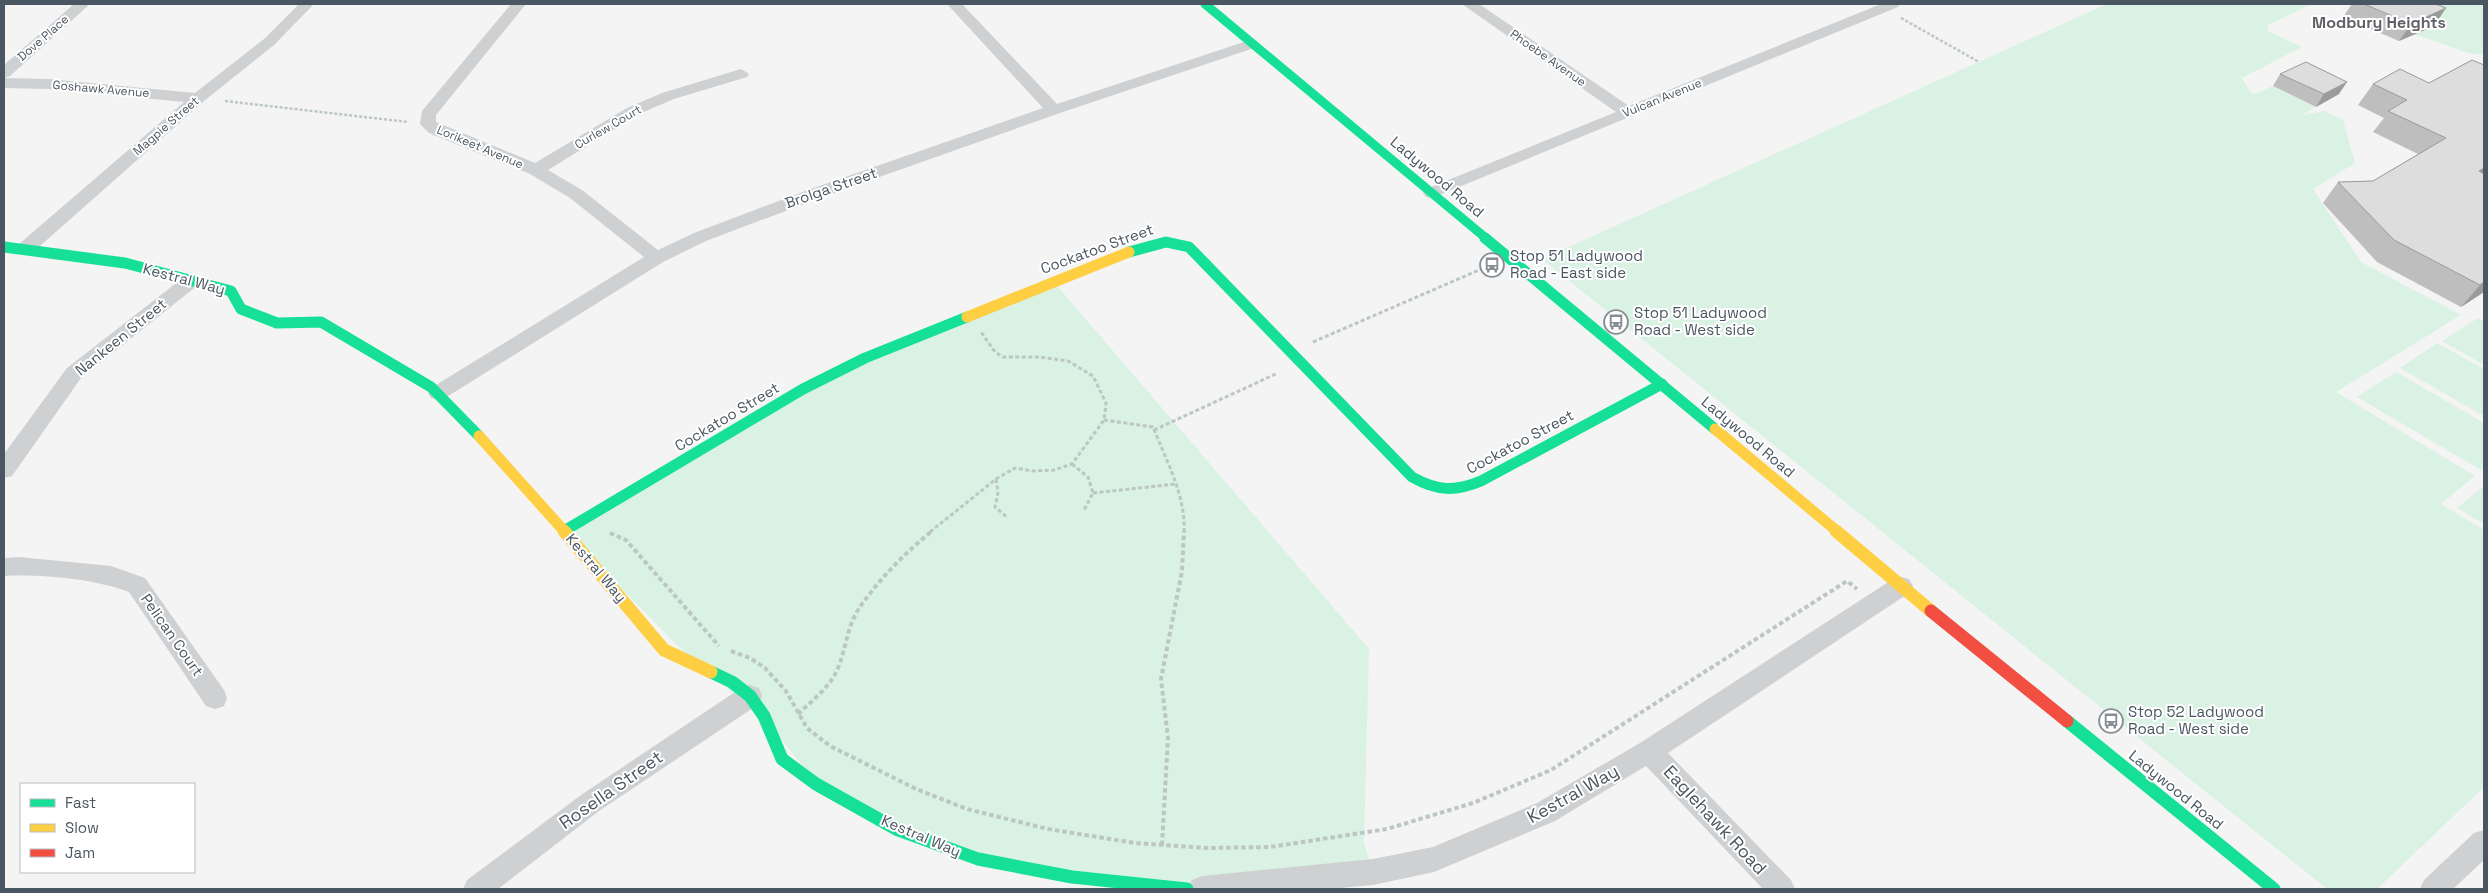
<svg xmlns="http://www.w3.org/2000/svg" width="2488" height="893" font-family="'Space Grotesk',sans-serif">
  <rect width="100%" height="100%" fill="#f4f4f4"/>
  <g fill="#d9f2e3">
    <path d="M2107 4H2312L2268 25V31L2302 47 2242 78 2251 93 2255 94 2273 86 2315 107 2302 115 2324 111 2343 120 2355 163 2313 189 2361 262 2461 315 2336 392 2475 476 2441 504 2484 530V787L2377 889H2327L1542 259Z"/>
    <path d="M2396 4H2484V55L2468 53 2414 34 2434 26Z"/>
    <path d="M1053 281 1369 649 1364 843 1373 872 1187 889 1072 877 978 859 816 784 764 716 701 669 564 531 803 389Z"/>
    <path d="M2478 318 2484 321V365L2442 341Z"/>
    <path d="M2437 343 2484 369V416L2400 368Z"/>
    <path d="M2396 372 2484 423V467L2481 470 2357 397Z"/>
    <path d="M2484 486V524L2457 508Z"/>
  </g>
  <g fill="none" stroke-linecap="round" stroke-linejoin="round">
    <g stroke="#bcc7c4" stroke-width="2.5" stroke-dasharray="3 2" stroke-linecap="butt">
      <path d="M1901 18 1979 62"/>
      <path d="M225 101 408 122"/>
    </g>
    <g stroke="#bcc7c4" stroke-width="3" stroke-dasharray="4 2.5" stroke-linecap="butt">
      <path d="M1313 342 1486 267"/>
      <path d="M1104 420 1153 427C1166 460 1186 496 1184 532"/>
      <path d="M1154 430 1278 373"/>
      <path d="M1072 464 1088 477 1093 493 1084 510"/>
      <path d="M996 479 998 493 995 507 1008 518"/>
      <path d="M1093 493 1176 484"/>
      <path d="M930 532 996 479 1015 468 1033 471 1054 470 1072 464 1104 420 1106 403 1093 376 1068 361 1039 357H1003L995 352 981 332"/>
    </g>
    <g stroke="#bcc7c4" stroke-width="4" stroke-dasharray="4.5 3" stroke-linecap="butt">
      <path d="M610 533 626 540 719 646"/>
      <path d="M731 651 750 658 765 668 786 691 807 728 830 746 916 789 967 809 1048 829 1135 843 1208 848 1270 847 1387 829 1473 803 1551 770 1847 581 1857 589"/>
      <path d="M798 714C812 701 831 686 838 668 846 648 847 628 858 610 878 580 905 553 932 531"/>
      <path d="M1162 845 1168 738 1161 679 1182 571 1184 531"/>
    </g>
    <g fill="#ced0d2" fill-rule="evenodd">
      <path d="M74 4H90L10 76 4 78V65Z"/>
      <path d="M299 4H314L274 45 204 101 32 253H18L16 249 18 245 184 102 49 89 4 88V78L49 79 195 93 264 39Z"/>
      <path d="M511 4H526L436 115V122L535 163 627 108 662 93 741 69 749 74 747 77 674 99 639 114 548 170 582 190 658 250 694 233 808 190 1043 108 947 4H962L1057 104 1247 41H1257L1260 44 1257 47 1060 113 820 198 706 241 663 262 445 398 438 400 431 398 428 393 431 388 644 257 570 198 530 174 429 133 420 124 422 111Z"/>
      <path d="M1462 4H1479L1629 106 1881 4H1900L1898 7 1432 198 1426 197 1423 193 1426 189 1616 112Z"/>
      <path d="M191 275 198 277 200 281 198 285 81 378 12 476 4 478V454L67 368 184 277Z"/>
      <path d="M19 557 111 566 145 578 224 690 227 698 224 706 215 709 206 706 129 592C95 579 40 574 4 576V558Z"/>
      <path d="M1901 577 1909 579 1913 586 1909 593 1668 753 1791 880 1795 889H1763L1646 766 1555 821 1434 872 1373 885 1330 889H1188L1192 880 1202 876 1373 859 1433 847 1537 803 1640 743 1893 579Z"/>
      <path d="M750 685 759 688 762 696 759 704 599 811 498 889H463L467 880 581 795 741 688Z"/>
      <path d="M2484 830V860L2453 889H2420L2424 880 2474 833Z"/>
    </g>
    <path stroke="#16e098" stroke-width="9" d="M1205 4 1487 239"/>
    <g stroke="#16e098" stroke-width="11">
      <path d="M1485 238 1715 429"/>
      <path d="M4 247 125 263 231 291 241 309 277 323 321 322 431 387 479 436"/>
      <path d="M1129 252 1166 242 1189 247 1412 477C1437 491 1455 492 1481 481L1662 384"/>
      <path d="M564 531 803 389 865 358 967 317"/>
    </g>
    <g stroke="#16e098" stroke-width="13">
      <path d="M711 672 732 682 750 696 764 716 782 759 816 784 898 830 978 859 1072 877 1187 889"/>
      <path d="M2067 721 2274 889"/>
    </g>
    <g stroke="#ffcf43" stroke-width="11">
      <path d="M967 317 1129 252"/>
      <path d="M1715 429 1838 532"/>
      <path d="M479 436 565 532"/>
    </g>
    <g stroke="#ffcf43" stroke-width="13">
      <path d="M564 531 664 650 711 672"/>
      <path d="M1836 531 1931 611"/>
    </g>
    <path stroke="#f24e42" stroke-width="13" d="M1931 611 2067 721"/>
  </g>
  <g fill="#bebebf">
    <path d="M2352 4H2439L2434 26 2399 41 2343 17Z"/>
    <path d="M2472 60 2484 292 2461 307 2377 262 2323 203 2338 182 2373 181 2418 154 2373 132 2384 118 2358 105 2373 84 2429 83Z"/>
    <path d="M2280 74 2339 94 2316 107 2273 86Z"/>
  </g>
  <g fill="#9b9b9b">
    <path d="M2436 4H2439L2432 14 2446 8 2434 26 2399 41 2411 24Z"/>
    <path d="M2347 82 2339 94 2316 107 2324 94Z"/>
    <path d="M2484 168V180L2479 171Z"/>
    <path d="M2484 282V292L2461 307 2480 285Z"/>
  </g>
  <g fill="#ddddde" stroke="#9b9b9b">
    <path d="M2364 4H2436L2446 8 2411 24Z"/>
    <path d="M2472 60 2484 65V168L2479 171 2484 174V282L2480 285 2394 240 2338 182 2373 181 2446 138 2388 111 2407 100 2373 84 2400 69 2429 83Z"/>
    <path d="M2306 62 2347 82 2324 94 2280 74Z"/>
  </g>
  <defs>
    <g id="bus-ring" transform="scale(1.25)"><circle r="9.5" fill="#fff" stroke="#868d94" stroke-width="1.5"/><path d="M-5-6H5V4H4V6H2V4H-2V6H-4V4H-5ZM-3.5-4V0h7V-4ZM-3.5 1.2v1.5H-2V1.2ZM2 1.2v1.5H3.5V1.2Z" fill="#868d94"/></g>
  </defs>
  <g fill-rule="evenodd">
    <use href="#bus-ring" x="1492" y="265"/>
    <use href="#bus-ring" x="1616" y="322"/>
    <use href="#bus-ring" x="2111" y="721"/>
  </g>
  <g text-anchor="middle" stroke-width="4" stroke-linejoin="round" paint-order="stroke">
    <g font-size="12" fill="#4a5661" stroke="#fff">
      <text transform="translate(43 38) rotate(-41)" y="4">Dove Place</text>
      <text transform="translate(1548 58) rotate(35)" y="4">Phoebe Avenue</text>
      <text transform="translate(101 89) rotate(5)" y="4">Goshawk Avenue</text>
      <text transform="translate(1662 98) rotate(-22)" y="4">Vulcan Avenue</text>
      <text transform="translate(166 126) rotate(-41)" y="4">Magpie Street</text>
      <text transform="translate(608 127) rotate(-30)" y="4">Curlew Court</text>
      <text transform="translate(480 147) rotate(23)" y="4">Lorikeet Avenue</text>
    </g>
    <g font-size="15" fill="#4a5661" stroke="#fff">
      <text transform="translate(1437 177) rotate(40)" y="5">Ladywood Road</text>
      <text transform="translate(831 188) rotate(-19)" y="5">Brolga Street</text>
      <text transform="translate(1097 249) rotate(-20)" y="5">Cockatoo Street</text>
      <text transform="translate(184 279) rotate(15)" y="5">Kestral Way</text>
      <text transform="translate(121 337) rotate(-39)" y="5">Nankeen Street</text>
      <text transform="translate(727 417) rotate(-31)" y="5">Cockatoo Street</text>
      <text transform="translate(1748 437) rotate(40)" y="5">Ladywood Road</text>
      <text transform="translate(1520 442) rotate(-28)" y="5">Cockatoo Street</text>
      <text transform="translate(596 568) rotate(50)" y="5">Kestral Way</text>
      <text transform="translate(172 635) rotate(55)" y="5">Pelican Court</text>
      <text transform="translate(2176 790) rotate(39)" y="5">Ladywood Road</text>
      <text transform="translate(921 836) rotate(23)" y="5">Kestral Way</text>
    </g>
    <g font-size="15" fill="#4a5661" stroke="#fff" text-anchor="start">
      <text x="1510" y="261">Stop 51 Ladywood<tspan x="1510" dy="17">Road - East side</tspan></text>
      <text x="1634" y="318">Stop 51 Ladywood<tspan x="1634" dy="17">Road - West side</tspan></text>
      <text x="2128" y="717">Stop 52 Ladywood<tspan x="2128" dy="17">Road - West side</tspan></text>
    </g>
    <g font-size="16" font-weight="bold" fill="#5f6368" stroke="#fff">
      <text x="2379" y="28">Modbury Heights</text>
    </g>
    <g font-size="18" fill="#4a5661" stroke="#fff">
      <text transform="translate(611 790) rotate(-35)" y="6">Rosella Street</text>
      <text transform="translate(1573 794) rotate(-29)" y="6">Kestral Way</text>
      <text transform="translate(1715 820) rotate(47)" y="6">Eaglehawk Road</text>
    </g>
  </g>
  <rect width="2488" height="893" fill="none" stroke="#4a5661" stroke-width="10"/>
  <rect x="20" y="783" width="175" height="90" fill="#ffffff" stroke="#b7bbc0"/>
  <rect x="30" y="799" width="25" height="8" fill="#16e098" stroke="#b7bbc0"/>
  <text x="65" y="808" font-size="15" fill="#4a5661">Fast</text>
  <rect x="30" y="824" width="25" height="8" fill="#ffcf43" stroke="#b7bbc0"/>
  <text x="65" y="833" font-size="15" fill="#4a5661">Slow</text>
  <rect x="30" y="849" width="25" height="8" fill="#f24e42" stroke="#b7bbc0"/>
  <text x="65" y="858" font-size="15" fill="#4a5661">Jam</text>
</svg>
